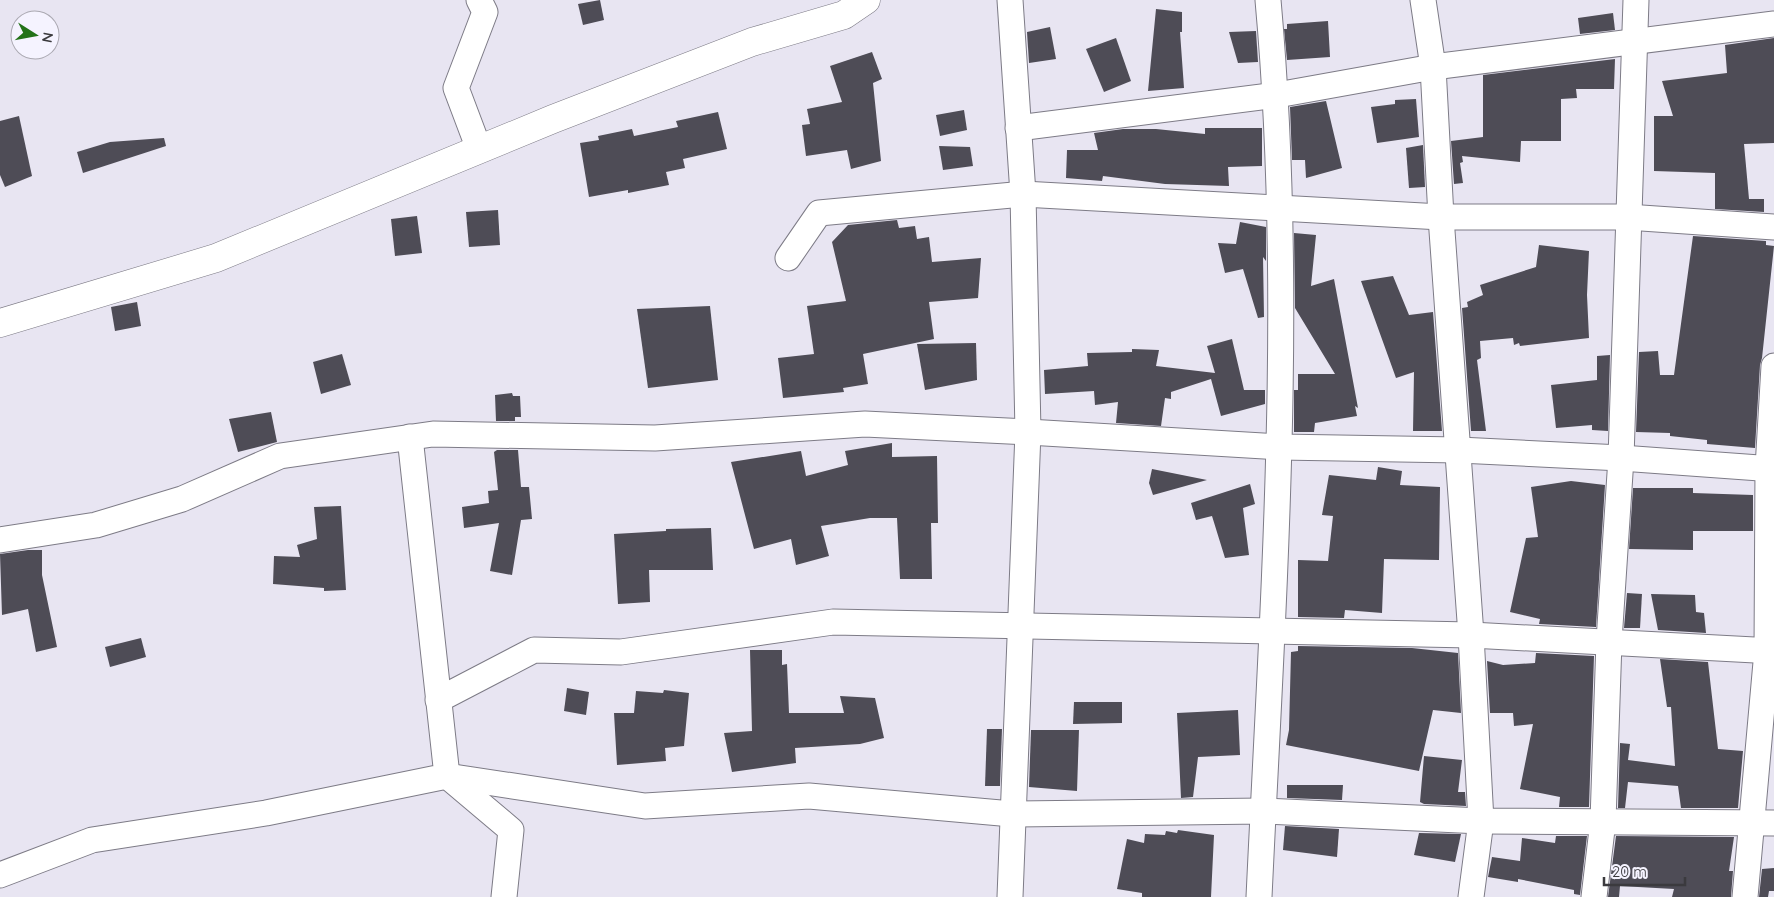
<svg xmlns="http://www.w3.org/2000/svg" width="1774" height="897" font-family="Quicksand,sans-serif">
  <rect width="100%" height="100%" fill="#e8e5f2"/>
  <g fill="#4e4c56">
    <path d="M600 0 604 20 583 25 578 4Z"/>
    <path d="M1156 9 1182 12V32H1180L1184 88 1148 91Z"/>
    <path d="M1613 13 1615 30 1580 34 1578 18Z"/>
    <path d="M1328 21 1330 57 1287 60 1284 29H1287V24Z"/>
    <path d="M1050 27 1056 59 1029 63 1027 32Z"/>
    <path d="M1256 31 1258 62 1238 63 1229 32Z"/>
    <path d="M1116 38 1131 81 1104 92 1086 49Z"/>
    <path d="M1774 38V143L1744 144 1749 199H1764V212L1715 209V173L1654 171V116H1673L1662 81 1727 73 1725 45Z"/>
    <path d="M872 52 882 79 873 83 881 161 851 169 847 150 806 156 802 125 810 124 807 109 842 102 830 66Z"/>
    <path d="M1615 59 1614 89H1576L1577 98 1561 99V141H1521L1520 162 1462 156 1463 162 1460 163 1463 183 1454 184 1451 141 1483 137V75Z"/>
    <path d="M1416 99 1419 137 1377 143 1371 107 1395 104V100Z"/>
    <path d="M1326 101 1342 168 1306 178 1305 160H1292L1290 107Z"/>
    <path d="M964 110 967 130 940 136 936 115Z"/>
    <path d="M718 112 727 149 683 159 685 168 666 172 669 185 628 193V190L589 197 580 143 599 140 598 136 632 129 634 136 678 127 676 121Z"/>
    <path d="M19 116 32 176 5 187 0 175V121Z"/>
    <path d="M1205 128H1262V166L1228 167 1229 186 1165 184 1103 176 1102 181 1066 178 1067 150H1098L1094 133 1123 129H1156L1205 134Z"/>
    <path d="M164 138 166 146 83 173 77 152 110 142Z"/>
    <path d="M1423 145 1425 187 1409 188 1406 148Z"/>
    <path d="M939 146 970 147 973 166 943 170Z"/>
    <path d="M498 210 500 245 469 247 466 212Z"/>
    <path d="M417 216 422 253 395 256 391 219Z"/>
    <path d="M897 220 899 228 915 226 917 239 929 237 932 262 981 258 978 298 929 302 934 339 863 354 868 384 843 388 844 392 783 398 778 358 814 354 807 306 846 301 832 242 848 225Z"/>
    <path d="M1240 222 1266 227V261L1263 257 1264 317 1258 318 1243 269 1225 273 1218 243 1236 244Z"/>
    <path d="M1294 233 1316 235 1311 286 1334 279 1358 408 1355 406 1357 416 1315 423 1314 432H1294V390H1298V374H1335L1295 308Z"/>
    <path d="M1693 236 1766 241V245L1774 246 1762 358 1760 365 1755 448 1707 444V440L1670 436V433L1636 432 1639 352 1658 351 1660 375H1674Z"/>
    <path d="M1539 245 1589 251 1587 295 1589 338 1520 346 1519 343 1514 345 1513 338 1480 341 1481 358 1477 360 1486 431H1471L1462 308 1468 307 1467 302 1483 295 1480 285 1536 267Z"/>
    <path d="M1393 276 1409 315 1433 312 1442 431H1413L1414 372 1396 378 1361 281Z"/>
    <path d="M137 302 141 326 115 331 111 307Z"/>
    <path d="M710 306 718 380 648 388 637 309Z"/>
    <path d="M1232 339 1244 390H1265V404L1221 416 1211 379 1171 392V399L1165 398 1161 426 1116 423 1118 402 1095 405 1094 391 1045 394 1044 370 1088 366 1087 353 1132 352V349L1159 350 1156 366 1215 373 1207 346Z"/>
    <path d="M976 343 977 380 925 390 917 344Z"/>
    <path d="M342 354 351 385 321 394 313 362Z"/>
    <path d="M1610 355 1608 431 1592 430V425L1556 428 1551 385 1597 380V356Z"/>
    <path d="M512 393 513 396H520L521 417H515V421H496L495 395Z"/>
    <path d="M271 412 277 442 238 452 229 419Z"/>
    <path d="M892 443V457L937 456 938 523H931L932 579H900L897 518H870L821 526 829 556 796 565 791 539 754 549 731 462 801 451 806 476 848 465 845 451Z"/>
    <path d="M497 450H518L521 487H529L532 519 521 520 512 575 490 571 499 523 464 528 462 507 489 503 488 491 498 490 494 452Z"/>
    <path d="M1378 467 1402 471 1400 485 1440 487 1439 560 1384 559 1382 613 1345 610 1344 618 1298 617V560L1328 561 1333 516 1322 515 1329 475 1376 480Z"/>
    <path d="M1152 469 1207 480 1153 495 1149 483Z"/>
    <path d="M1571 481 1605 485 1596 627 1539 624 1540 619 1510 612 1526 538 1538 537 1531 487Z"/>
    <path d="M1250 484 1255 504 1243 508 1249 555 1225 558 1212 516 1196 520 1191 503Z"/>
    <path d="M1633 488H1693V493L1753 495V531H1693V550L1629 549Z"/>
    <path d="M341 506 346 590 324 591V588L273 584 274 556 300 557 297 545 317 539 314 507Z"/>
    <path d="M711 528 713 570H649L650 602 618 604 614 534 666 531V529Z"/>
    <path d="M28 550H42V575L57 647 36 652 28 609 2 615 0 554Z"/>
    <path d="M1627 593 1642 594 1640 628H1624Z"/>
    <path d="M1651 594 1695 595 1696 612 1704 613 1706 633 1658 630Z"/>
    <path d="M141 638 146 657 110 667 105 647Z"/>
    <path d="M1298 646 1412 648 1458 653 1461 713 1433 710 1419 771 1286 745 1289 730 1291 652 1298 651Z"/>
    <path d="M750 650H782V665L787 664 789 713H844L840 696 875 698 884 738 860 744 795 748 796 763 732 772 724 733 752 731Z"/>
    <path d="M1536 653 1594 656 1589 807H1559L1560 797 1520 789 1533 724 1514 726 1513 713H1490L1487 661 1503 665 1535 663Z"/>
    <path d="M1660 659 1708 662 1718 749 1743 751 1738 808H1681L1678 786 1628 782 1625 808H1618L1620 743 1630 744 1628 760 1675 766 1671 707H1667Z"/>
    <path d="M567 688 589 692 586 715 564 711Z"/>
    <path d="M664 690 689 693 684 746 665 748 666 761 617 765 614 713H634L636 691 663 693Z"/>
    <path d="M1074 702H1122V723L1073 724Z"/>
    <path d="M1238 710 1240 755 1198 757 1193 797 1181 798 1177 713Z"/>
    <path d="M987 729H1002L1000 786H985Z"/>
    <path d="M1031 730H1079L1077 791 1029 787Z"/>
    <path d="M1424 756 1462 760 1458 792H1465L1466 806 1424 804 1420 802Z"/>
    <path d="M1287 785H1343L1342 800 1287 798Z"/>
    <path d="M1285 826 1339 829 1337 857 1283 850Z"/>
    <path d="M1178 830 1214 835 1211 897H1142V893L1117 889 1127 839 1144 843 1145 834 1165 835 1166 831 1177 833Z"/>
    <path d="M1419 833 1461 834 1455 862 1414 855Z"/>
    <path d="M1556 836H1587L1580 895 1574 894V890L1518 879V882L1488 877 1492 857 1520 861 1522 838 1555 843Z"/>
    <path d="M1616 836 1734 837 1729 871H1733L1731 897H1672L1674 889 1620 886 1619 897H1608Z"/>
    <path d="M1774 868V891H1769L1768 897H1759L1762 869Z"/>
  </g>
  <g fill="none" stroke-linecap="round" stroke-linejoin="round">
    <g stroke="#7d7b86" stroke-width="27">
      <g id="minor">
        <path d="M1423 0 1433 67 1441 217 1471 635 1481 821 1471 897"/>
        <path d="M1018 128 1277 95 1433 67 1774 24"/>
        <path d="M479 149 456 88 485 12 479 0"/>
        <path d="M788 258 819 213 1023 194 1441 217H1627L1774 227"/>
        <path d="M0 540 96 525 182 499 280 456 433 434 655 438 865 424 1028 432 1279 447 1459 450 1621 458 1774 469"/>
        <path d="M438 700 534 650 621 652 833 622 1471 635 1774 651"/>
        <path d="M447 776 645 806 809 796 1012 814 1263 811 1481 821 1774 823"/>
        <path d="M447 776 511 830 504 897"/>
        <path d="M0 875 92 840 266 813 447 776 410 437"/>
        <path d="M1010 897 1028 432 1023 194 1010 0"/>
        <path d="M1259 897C1273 599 1295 298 1268 0"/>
        <path d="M1594 897 1603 821 1609 641 1621 458 1636 0"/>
        <path d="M1745 897 1767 651 1768 468 1774 366"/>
      </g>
    </g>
    <g stroke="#7d7b86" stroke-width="29">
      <path id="tertiary" d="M0 323 216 258 553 119 752 42 844 15 866 0"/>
    </g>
    <use href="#minor" stroke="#fff" stroke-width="25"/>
    <use href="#tertiary" stroke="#fff" stroke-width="28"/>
  </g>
  <g transform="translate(35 35) rotate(101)"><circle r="24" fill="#f5f3ff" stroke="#aba9b2"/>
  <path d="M0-4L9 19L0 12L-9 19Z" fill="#237219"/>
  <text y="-8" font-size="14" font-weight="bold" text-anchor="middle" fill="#3b3a3e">N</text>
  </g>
  <path d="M1604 877v8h81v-8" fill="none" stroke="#3b3a3e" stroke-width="2.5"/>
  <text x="1612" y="877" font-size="15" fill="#3b3a3e" stroke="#f5f3ff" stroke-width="4" paint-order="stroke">20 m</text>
</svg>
